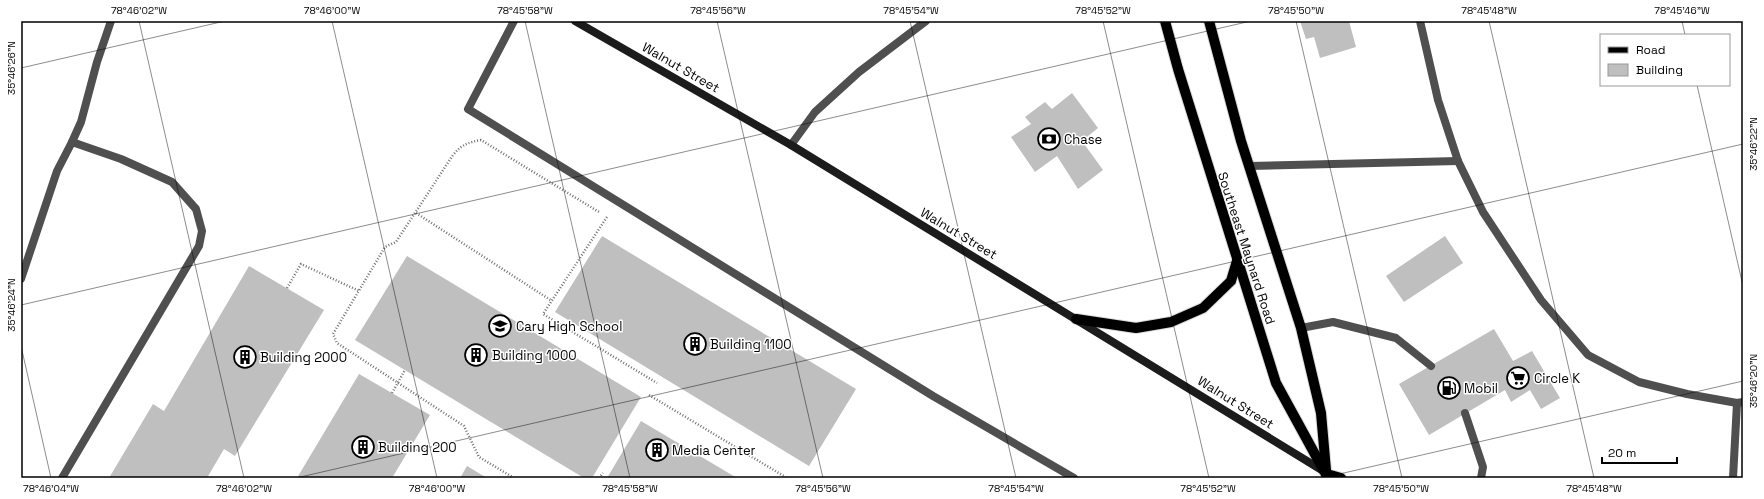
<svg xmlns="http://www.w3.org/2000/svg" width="1764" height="499" font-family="'Space Grotesk',sans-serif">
  <rect width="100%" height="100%" fill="#fff"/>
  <g fill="#bfbfbf">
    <path d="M1300 21H1349L1356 47 1320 58 1314 37 1306 39Z"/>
    <path d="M1072 93 1098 128 1082 141 1103 170 1078 189 1057 156 1035 172 1011 137 1031 124 1025 117 1045 102 1052 109Z"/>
    <path d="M602 236 856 389 809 466 555 312Z"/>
    <path d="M1445 236 1463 263 1404 302 1386 276Z"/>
    <path d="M407 256 641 397 592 478H584L355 340Z"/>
    <path d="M249 266 324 310 235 456 224 449 207 478H109L153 404 164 411Z"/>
    <path d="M1494 329 1513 361 1532 351 1560 398 1541 409 1530 390 1511 402 1505 390 1429 435 1399 384Z"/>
    <path d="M359 374 430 415 392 478H297Z"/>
    <path d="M641 421 737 478H607Z"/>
    <path d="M467 466 487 478H460Z"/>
  </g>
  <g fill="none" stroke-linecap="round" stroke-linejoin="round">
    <g stroke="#dbdbdb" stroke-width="12">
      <g id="primary">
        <path d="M1165 21 1178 69 1276 383 1328 478"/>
        <path d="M1209 21 1241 141 1301 328 1321 413 1326 470"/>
        <path d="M1076 319 1136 328 1171 322 1203 308 1231 281 1237 261"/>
        <path d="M1327 474 1341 478"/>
      </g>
    </g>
    <g stroke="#717171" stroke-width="2.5" stroke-dasharray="1 2" stroke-linecap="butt">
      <path d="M416 213 552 301"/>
      <path d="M607 217 543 314 657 383"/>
      <path d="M287 288 301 264 359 291"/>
      <path d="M392 393 405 370"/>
      <path d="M649 395 787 478"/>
      <path d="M514 478 479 457 464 426 337 343 333 334 385 247 396 242 453 155C461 145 469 142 481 140L599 212"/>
      <path d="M599 478 603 473"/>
    </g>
    <g stroke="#4f4f4f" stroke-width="8">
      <path d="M514 21 468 109 933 396 1074 478"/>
      <path d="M1420 21 1438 100 1458 161 1483 212 1541 300 1588 355 1639 382 1687 394 1737 403 1743 402"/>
      <path d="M791 145 815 112 859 72 926 21"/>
      <path d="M1249 166 1458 161"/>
      <path d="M21 279 57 171 72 142 121 159 172 182 196 209 202 231 199 246 62 478"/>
      <path d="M1301 328 1333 322 1396 338 1431 366"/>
      <path d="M1465 413 1483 467 1481 478"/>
      <path d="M1733 478 1737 403"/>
    </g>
    <path stroke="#4f4f4f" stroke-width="8" d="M72 142 81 122 97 62 111 21"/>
    <path stroke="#1c1c1c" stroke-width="8" d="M575 21 791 145 1325 472"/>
    <use href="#primary" stroke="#000" stroke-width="10"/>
  </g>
  <path fill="none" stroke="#000" stroke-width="1" stroke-opacity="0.45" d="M139 21 244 478M332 21 437 478M525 21 630 478M717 21 823 478M910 21 1016 478M1103 21 1209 478M1296 21 1402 478M1489 21 1594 478M1682 21 1685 35M21 68 225 21M1697 85 1743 286M21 305 1251 21M21 346 51 478M296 478 1743 144M1322 478 1743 381"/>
  <defs>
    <g id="bank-ring" transform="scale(1.15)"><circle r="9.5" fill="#fff" stroke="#000" stroke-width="1.5"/><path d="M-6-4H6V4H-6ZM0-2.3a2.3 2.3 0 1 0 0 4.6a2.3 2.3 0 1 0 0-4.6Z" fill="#000"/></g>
    <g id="school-ring" transform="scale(1.15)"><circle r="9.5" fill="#fff" stroke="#000" stroke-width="1.5"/><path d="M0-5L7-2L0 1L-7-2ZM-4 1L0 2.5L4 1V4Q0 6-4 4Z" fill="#000"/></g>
    <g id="building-ring" transform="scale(1.15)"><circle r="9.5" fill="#fff" stroke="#000" stroke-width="1.5"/><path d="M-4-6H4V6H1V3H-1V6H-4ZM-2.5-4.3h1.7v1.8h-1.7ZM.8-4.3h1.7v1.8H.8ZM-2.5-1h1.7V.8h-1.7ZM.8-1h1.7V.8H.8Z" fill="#000"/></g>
    <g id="supermarket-ring" transform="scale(1.15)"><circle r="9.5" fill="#fff" stroke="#000" stroke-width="1.5"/><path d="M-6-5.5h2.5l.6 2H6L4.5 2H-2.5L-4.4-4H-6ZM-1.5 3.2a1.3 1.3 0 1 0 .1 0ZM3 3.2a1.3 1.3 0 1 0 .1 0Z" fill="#000"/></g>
    <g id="fuel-ring" transform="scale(1.15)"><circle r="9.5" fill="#fff" stroke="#000" stroke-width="1.5"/><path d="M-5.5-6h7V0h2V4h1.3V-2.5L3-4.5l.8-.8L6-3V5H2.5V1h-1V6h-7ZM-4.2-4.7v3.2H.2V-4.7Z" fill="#000"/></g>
  </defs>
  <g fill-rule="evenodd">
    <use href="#bank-ring" x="1049" y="139"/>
    <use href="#school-ring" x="500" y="326"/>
    <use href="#building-ring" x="695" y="344"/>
    <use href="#building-ring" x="476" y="355"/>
    <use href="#building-ring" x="245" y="357"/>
    <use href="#supermarket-ring" x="1518" y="378"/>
    <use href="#fuel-ring" x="1449" y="388"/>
    <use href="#building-ring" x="363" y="447"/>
    <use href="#building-ring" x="657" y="450"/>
  </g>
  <g text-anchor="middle" stroke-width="3" stroke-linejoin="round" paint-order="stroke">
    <g font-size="13" fill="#000" stroke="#fff">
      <text transform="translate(681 67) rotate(30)" y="5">Walnut Street</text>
      <text transform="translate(959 233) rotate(31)" y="5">Walnut Street</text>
      <text transform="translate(1247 248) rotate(72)" y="5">Southeast Maynard Road</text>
      <text transform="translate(1236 402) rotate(32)" y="5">Walnut Street</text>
    </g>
    <g font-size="13" fill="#000" stroke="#fff" text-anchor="start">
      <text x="1064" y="144">Chase</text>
      <text x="516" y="331">Cary High School</text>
      <text x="710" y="349">Building 1100</text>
      <text x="492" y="360">Building 1000</text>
      <text x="260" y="362">Building 2000</text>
      <text x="1534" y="383">Circle K</text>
      <text x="1464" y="393">Mobil</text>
      <text x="378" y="452">Building 200</text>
      <text x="672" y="455">Media Center</text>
    </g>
  </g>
  <rect width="1764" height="499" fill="none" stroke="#ffffff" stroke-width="44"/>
  <rect x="1600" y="34" width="130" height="52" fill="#ffffff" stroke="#999999"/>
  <rect x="1608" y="47" width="20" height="6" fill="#000000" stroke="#999999"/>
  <text x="1636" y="54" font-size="12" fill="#000000">Road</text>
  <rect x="1608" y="64" width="20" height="12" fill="#bfbfbf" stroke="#999999"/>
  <text x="1636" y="74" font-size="12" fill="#000000">Building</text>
  <path d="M1602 457v6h75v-6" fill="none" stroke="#000000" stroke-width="2"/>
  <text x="1608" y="457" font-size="12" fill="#000000" stroke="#ffffff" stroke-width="3" paint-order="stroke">20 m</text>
  <rect x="22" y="22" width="1720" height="455" fill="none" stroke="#000" stroke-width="1.5"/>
  <g font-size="10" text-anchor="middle" fill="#000">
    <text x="139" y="14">78°46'02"W</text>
    <text x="332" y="14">78°46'00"W</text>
    <text x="525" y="14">78°45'58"W</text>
    <text x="718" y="14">78°45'56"W</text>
    <text x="911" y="14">78°45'54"W</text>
    <text x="1103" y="14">78°45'52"W</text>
    <text x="1296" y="14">78°45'50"W</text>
    <text x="1489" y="14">78°45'48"W</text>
    <text x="1682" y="14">78°45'46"W</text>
    <text transform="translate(11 68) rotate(-90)" y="4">35°46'26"N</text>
    <text transform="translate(1753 144) rotate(-90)" y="4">35°46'22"N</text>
    <text transform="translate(11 305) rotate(-90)" y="4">35°46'24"N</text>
    <text transform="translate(1753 381) rotate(-90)" y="4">35°46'20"N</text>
    <text x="51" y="492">78°46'04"W</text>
    <text x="244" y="492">78°46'02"W</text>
    <text x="437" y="492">78°46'00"W</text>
    <text x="630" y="492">78°45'58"W</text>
    <text x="823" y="492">78°45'56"W</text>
    <text x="1016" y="492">78°45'54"W</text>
    <text x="1208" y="492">78°45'52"W</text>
    <text x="1401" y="492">78°45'50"W</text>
    <text x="1594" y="492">78°45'48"W</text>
  </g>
</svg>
